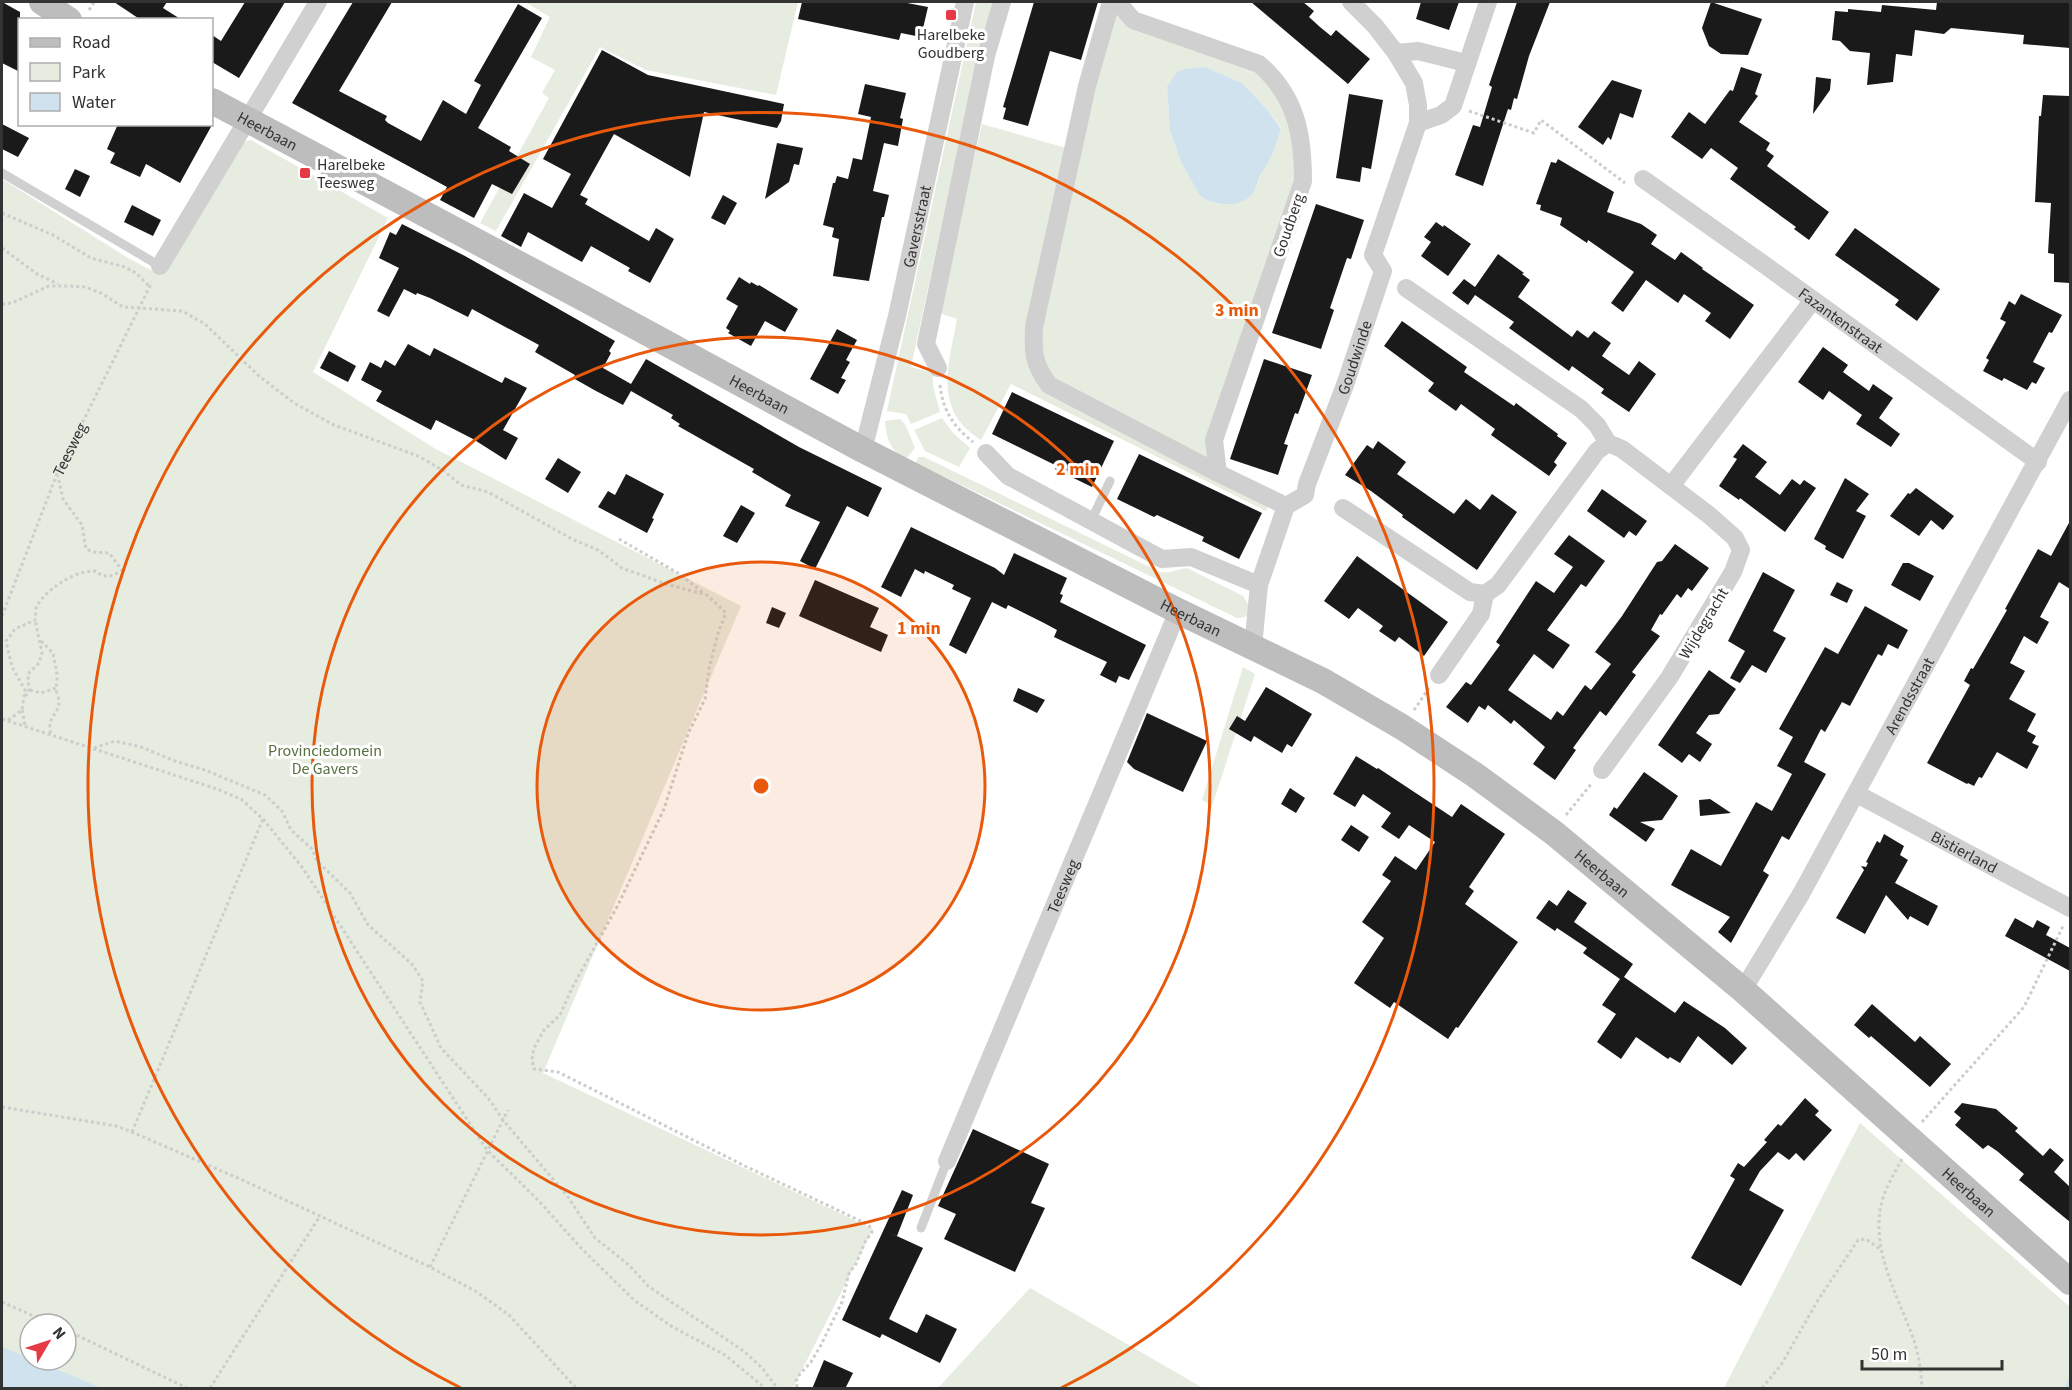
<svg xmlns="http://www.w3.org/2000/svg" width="2072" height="1390" font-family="'Source Sans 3',sans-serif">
  <rect width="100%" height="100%" fill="#fff"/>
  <g fill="#e6ecdf" fill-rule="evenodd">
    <path d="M525 2H798L776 95 646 70 600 47 496 231 480 223 549 98 542 93 555 70 531 57 550 17Z"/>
    <path d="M976 2H993L972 83 911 367 933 373V386L940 412 911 424 906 414 887 411Z"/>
    <path d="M1116 9 1263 76 1292 118 1296 164 1294 181 1208 430V459L1075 391 1049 374 1039 356V331L1086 119ZM1205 67 1242 83 1266 108 1281 128C1273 152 1262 170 1254 192L1223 204 1209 201 1200 196 1181 162 1170 131 1167 87Z"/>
    <path d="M982 124 1066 148 1026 356 1030 371 1046 391 1269 506 1266 511 1011 384 981 440C932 410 949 364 957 319L939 313Z"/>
    <path d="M251 140 388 218 313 372 434 448 741 606 543 1073 873 1229 793 1388H2V179L128 258 162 276 220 174 242 142ZM30 1324H66V1360H30Z"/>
    <path d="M942 418 953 433 970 448 959 467 925 451 914 430Z"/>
    <path d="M900 419 905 424 915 448 905 460C890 449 886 439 885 421Z"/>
    <path d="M918 457H924L1160 572C1171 574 1176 569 1187 568L1243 596 1250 607V612L1245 617 1237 618 916 463Z"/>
    <path d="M1243 667 1255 674 1212 806 1202 800Z"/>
    <path d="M1860 1123 2070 1307V1388H1724Z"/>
    <path d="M1030 1288 1203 1388H938Z"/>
  </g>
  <g fill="#cfe2ee">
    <path d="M1205 67 1242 83 1266 108 1281 129 1272 155 1260 176 1254 192 1247 199 1236 204H1223L1209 201 1200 196 1181 162 1170 131 1167 87 1177 72 1186 69Z"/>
    <path d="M2 1347 102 1388H2Z"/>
  </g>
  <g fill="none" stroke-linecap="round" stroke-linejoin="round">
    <path stroke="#cfe2ee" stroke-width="5" d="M2067 1388 2070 1381"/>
  </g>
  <g fill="#1a1a1a">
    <path d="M2 2 20 12V72L2 63Z"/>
    <path d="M114 2H167L163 8 182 20H141Z"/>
    <path d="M245 2H285L239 78 212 62V35L221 41Z"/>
    <path d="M353 2H392L339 91 387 116 385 120 388 123 421 141 443 100 466 114 481 85 474 81 518 4 542 18 478 128 511 147 509 151 530 164 512 194 492 184 474 218 440 200 447 187 292 103Z"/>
    <path d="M802 2H902L928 7 921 37 901 33 899 40 798 19Z"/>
    <path d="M1034 2H1098L1081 60 1050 51 1028 126 1003 119 1006 108 1003 107Z"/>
    <path d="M1251 2H1303L1314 11 1309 17 1320 27 1331 36 1336 30 1370 59 1348 84Z"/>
    <path d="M1421 2H1459L1449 30 1416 19Z"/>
    <path d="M1517 2H1550L1529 56 1517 99 1514 98 1511 110 1508 109 1483 186 1455 175 1473 125 1480 127 1492 87 1489 85Z"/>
    <path d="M1711 2 1762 19 1748 55 1721 54 1709 46 1702 28Z"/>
    <path d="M1937 2H2070V48L2023 44 2024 35 1951 28 1944 34 1915 30 1912 56 1896 54 1893 82 1867 85 1870 53 1850 51 1840 41 1832 40 1835 11 1848 12V9L1881 12 1882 5 1936 10Z"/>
    <path d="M602 50 648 75 784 104 781 121 777 128 704 112 690 177 614 134 580 195 588 199 585 204 649 241 656 228 674 239 650 283 628 271 630 268 591 246 582 262 528 232 521 247 501 236 524 193 552 208 571 174 543 159Z"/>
    <path d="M1741 67 1762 74 1755 94 1758 96 1739 122 1770 143 1766 150 1774 156 1767 166 1829 212 1809 240 1794 229 1796 227 1730 179 1738 168 1711 148 1702 159 1671 137 1689 112 1705 124 1730 90 1733 91Z"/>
    <path d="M1816 77 1831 79 1830 90 1813 114Z"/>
    <path d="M1612 80 1642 90 1633 118 1620 113 1611 140 1608 137 1603 145 1578 127Z"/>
    <path d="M865 84 906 93 900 118 903 119 898 146 884 143 873 191 889 195 884 217H882L869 281 833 276 839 239 832 237 834 228 823 225 833 183H835L837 176 848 179 853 158 862 160 871 117 858 114Z"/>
    <path d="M1349 94 1383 100 1371 169 1362 167 1360 182 1336 178Z"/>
    <path d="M2043 95 2070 96V283L2054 282V254L2048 253 2051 203 2035 202 2039 116H2041Z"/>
    <path d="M2 124 29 138 18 157 2 149Z"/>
    <path d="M118 124H187L212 125 180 183 146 164 140 177 110 163 115 153 107 149Z"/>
    <path d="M777 143 803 148 799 165 794 164 789 182 765 199Z"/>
    <path d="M1558 159 1614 192 1607 212 1641 224 1657 235 1651 244 1675 260 1681 252 1703 268 1702 269 1754 305 1730 339 1705 321 1711 313 1684 294 1678 303 1646 280 1623 312 1611 303 1634 272 1588 240 1587 243 1560 225 1562 218 1540 210 1541 205 1536 204 1551 162 1556 163Z"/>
    <path d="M75 169 90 176 80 197 65 189Z"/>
    <path d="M723 195 737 203 725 225 711 218Z"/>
    <path d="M1316 204 1364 220 1351 259 1347 258 1330 308 1334 310 1321 349 1272 333Z"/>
    <path d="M132 205 161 220 153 236 124 222Z"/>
    <path d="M1436 222 1443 227 1444 225 1471 244 1448 276 1421 256 1431 242 1424 237Z"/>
    <path d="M402 224 465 256 615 341 609 351 611 353 603 368 631 384 646 359 799 447 882 488 868 517 847 506 815 569 800 561 820 522 785 506 791 495 752 472 754 469 678 426 680 424 671 418 673 415 631 391 623 405 596 391 573 378 575 375 535 352 539 345 472 309 468 317 430 298 417 293 416 295 404 289 389 317 377 311 399 268 379 258 390 232 396 235Z"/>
    <path d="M1855 228 1940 289 1917 321 1895 305 1899 300 1835 255Z"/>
    <path d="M1498 254 1524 273 1522 274 1530 280 1518 297 1572 337 1577 330 1588 338 1594 331 1611 343 1602 356 1629 375 1639 361 1656 374 1629 412 1601 393 1604 389 1572 366 1569 371 1509 328 1514 322 1475 295 1468 305 1452 293 1464 279 1475 287Z"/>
    <path d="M739 277 750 284 751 282 758 286 759 285 798 309 785 332 765 321 751 346 728 333 730 331 726 328 738 306 726 299Z"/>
    <path d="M2021 294 2062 315 2052 333 2049 332 2033 362 2045 368 2036 384 2032 382 2027 390 2004 378 2002 381 1983 371 1989 360 1986 358 2006 322 2000 319 2009 301 2015 305Z"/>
    <path d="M1402 321 1467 367 1464 372 1514 406 1516 403 1558 434 1557 436 1567 443 1554 462 1557 465 1549 476 1491 435 1495 429 1461 404 1456 411 1428 391 1434 383 1384 346Z"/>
    <path d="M837 329 857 340 846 360 850 362 841 378 846 380 838 394 810 379Z"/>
    <path d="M408 344 430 356 434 348 502 383 505 377 527 388 503 430 518 438 506 460 473 439 436 420 431 430 376 401 382 391 361 380 370 362 381 368 385 360 395 366Z"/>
    <path d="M1823 347 1848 365 1843 372 1869 391 1873 384 1893 398 1879 418 1900 434 1891 447 1856 424 1862 415 1829 391 1823 400 1798 382Z"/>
    <path d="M329 351 356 366 348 382 320 368Z"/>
    <path d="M1264 359 1312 375 1298 414 1295 413 1284 444 1288 445 1278 475 1230 459Z"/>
    <path d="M1012 392 1114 441 1092 487 1055 469 1057 466 992 434Z"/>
    <path d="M1378 441 1406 462 1397 474 1454 514 1466 499 1480 510 1492 494 1517 512 1477 570 1402 517 1403 515 1371 491 1345 475 1367 445 1373 449Z"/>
    <path d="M1743 444 1767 462 1755 477 1780 495 1792 479 1800 485 1804 480 1816 488 1785 532 1740 498 1739 500 1719 486 1737 459 1733 457Z"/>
    <path d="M1139 454 1262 513 1239 559 1202 541 1204 537 1157 515 1154 517 1117 499Z"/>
    <path d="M558 458 581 472 568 493 545 479Z"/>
    <path d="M626 474 664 494 652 518 654 519 647 533 598 507 608 491 615 495Z"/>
    <path d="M1845 478 1869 494 1856 511 1866 516 1843 559 1825 549 1826 546 1814 539Z"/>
    <path d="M1916 488 1954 516 1943 530 1931 520 1919 536 1890 516 1908 493 1910 494Z"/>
    <path d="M1602 489 1647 521 1636 536 1629 531 1624 538 1587 511Z"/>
    <path d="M741 505 755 513 737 543 723 536Z"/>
    <path d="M2070 521V589L2059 582 2040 617 2049 622 2037 644 2024 636 2010 663 2025 671 2009 699 2036 714 2027 731 2036 736 2032 743 2039 746 2027 769 1997 752 1982 778 1979 777 1974 786 1968 783 1967 784 1927 763 1970 685 1964 681 1971 668 1973 669 2007 610 2005 609 2038 549 2051 556Z"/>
    <path d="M911 527 995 568 1004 575 1014 553 1067 578 1060 594 1063 595 1060 602 1146 645 1129 680 1119 676 1116 683 1100 675 1107 662 1054 637 1057 630 1044 623 1008 605 1006 609 992 602 966 654 949 645 971 598 952 589 954 585 925 571 924 574 915 569 901 597 881 587Z"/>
    <path d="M1569 535 1605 561 1586 587 1581 584 1547 630 1570 645 1553 669 1534 654 1508 690 1551 720 1557 711 1563 716 1585 685 1591 690 1611 664 1595 652 1622 616 1657 562 1662 561 1675 544 1709 568 1692 591 1688 588 1681 598 1677 594 1662 615 1660 614 1651 630 1660 636 1632 672 1636 675 1606 716 1600 711 1573 748 1576 750 1555 780 1533 764 1545 747 1514 720 1511 724 1488 705 1485 710 1479 706 1468 723 1446 707 1466 682 1471 685 1500 645 1496 642 1536 581 1554 593 1573 567 1554 554Z"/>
    <path d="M1357 556 1448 622 1424 656 1399 637 1395 642 1379 631 1383 626 1358 608 1349 619 1324 601Z"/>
    <path d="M1903 563H1909L1934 576 1920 601 1891 585Z"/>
    <path d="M1763 572 1795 590 1773 631 1786 638 1766 673 1752 665 1740 683 1730 678 1745 651 1728 641Z"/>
    <path d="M815 580 879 608 870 627 888 635 881 652 799 616Z"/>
    <path d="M1837 582 1853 590 1847 603 1830 595Z"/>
    <path d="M1865 606 1908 630 1898 649 1888 644 1882 656 1878 654 1850 706 1842 702 1825 732 1821 729 1804 762 1826 774 1789 840 1782 836 1763 871 1769 875 1731 943 1718 932 1730 917 1671 885 1691 849 1721 866 1756 802 1772 811 1792 774 1777 766 1793 737 1779 729 1825 647 1838 654Z"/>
    <path d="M772 607 786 613 779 628 766 623Z"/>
    <path d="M1709 670 1736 689 1719 714 1709 715 1696 733 1712 744 1700 762 1689 754 1682 763 1658 745Z"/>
    <path d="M1266 687 1312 714 1292 747 1287 744 1282 753 1254 736 1251 742 1229 729 1237 716 1245 721Z"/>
    <path d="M1018 688 1045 700 1037 713 1013 701Z"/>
    <path d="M1147 713 1207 741 1183 792 1134 769 1127 762Z"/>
    <path d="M1356 756 1377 769 1378 768 1452 817 1461 804 1505 834 1469 887 1474 891 1465 904 1518 942 1458 1028 1456 1027 1448 1039 1394 1002 1390 1008 1354 983 1384 938 1362 922 1391 881 1382 875 1395 856 1416 870 1435 842 1409 825 1399 839 1381 827 1391 813 1363 794 1355 807 1333 794Z"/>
    <path d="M1644 772 1678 796 1662 820 1640 822 1655 829 1646 842 1609 815 1614 807 1617 809Z"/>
    <path d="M1290 788 1305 798 1296 813 1281 804Z"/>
    <path d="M1710 799 1731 813 1700 816 1699 800Z"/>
    <path d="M1351 825 1369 837 1359 852 1341 840Z"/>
    <path d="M1884 834 1904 846 1900 855 1908 860 1895 883 1938 906 1928 926 1910 916 1908 920 1886 895 1865 934 1836 918 1864 870 1861 866 1866 867 1868 863 1866 862 1877 841 1880 843Z"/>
    <path d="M1568 890 1587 903 1574 922 1633 964 1624 977 1675 1013 1684 1001 1725 1028 1747 1048 1732 1065 1698 1036 1680 1063 1670 1057 1668 1059 1636 1037 1621 1059 1597 1042 1616 1014 1602 1005 1620 979 1583 953 1587 948 1557 928 1555 931 1536 918 1549 900 1557 906Z"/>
    <path d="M2015 918 2033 928 2037 920 2050 927 2046 935 2070 948V971L2005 936Z"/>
    <path d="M1872 1004 1915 1042 1920 1036 1951 1064 1930 1087 1871 1036 1869 1038 1854 1025Z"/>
    <path d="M1805 1098 1819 1111 1815 1115 1832 1130 1804 1161 1796 1153 1789 1160 1778 1152 1760 1171 1749 1190 1784 1210 1741 1286 1691 1258 1735 1179 1730 1176 1738 1163 1744 1167 1767 1142 1764 1140 1778 1124 1781 1126Z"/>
    <path d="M1962 1103 1996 1109 2018 1128 2015 1131 2043 1156 2050 1148 2064 1160 2054 1172 2070 1187V1222L2019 1180 2024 1174 1997 1151 1988 1145 1983 1149 1955 1125 1961 1118 1954 1112Z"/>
    <path d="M973 1129 1049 1164 1031 1203 1045 1208 1015 1272 944 1239 956 1214 938 1206Z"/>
    <path d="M902 1190 913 1195 897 1236 888 1232 923 1248 889 1319 917 1333 926 1314 957 1329 940 1363 882 1334 880 1338 842 1320Z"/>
    <path d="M824 1360 853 1373 845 1389H812Z"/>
  </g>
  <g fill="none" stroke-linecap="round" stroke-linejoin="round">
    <g stroke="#cdcdcd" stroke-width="3" stroke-dasharray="3 3" stroke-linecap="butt">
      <path d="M89 10 94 2"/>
      <path d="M1469 111 1534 133 1541 120 1625 183"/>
      <path d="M2 213 53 235 91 258 125 267 136 273 150 287"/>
      <path d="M2 248 37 274 58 284"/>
      <path d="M2 304 12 303 49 286H70L85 287 101 293 123 307 182 311 205 324 259 376 294 403 334 425 418 456 444 471 461 485 488 492 572 539 598 550 622 568 666 584 707 595 726 613 718 633 709 669 705 699 688 734 664 809 618 905 572 988 560 1015 544 1030 534 1048 532 1059 534 1069 558 1072 747 1167 869 1225 872 1232 865 1242 856 1264 849 1273 842 1302 821 1345 811 1362 800 1374 796 1381 797 1388"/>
      <path d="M940 385C943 411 953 426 973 442"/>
      <path d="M619 539 678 573 705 594"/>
      <path id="s1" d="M2 616 57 474 152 282"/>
      <path d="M41 641 53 653C55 665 59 675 56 688"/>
      <path d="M30 690 41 693 56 688C56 692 59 698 59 702 59 715 46 716 51 735"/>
      <path d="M25 696 29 692 28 674 39 663 42 653 35 620"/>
      <path d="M22 710 25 726"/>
      <path d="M1414 710 1429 688"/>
      <path d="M2 719 217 789 241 799 263 819 302 867 487 1150 538 1200 581 1248 634 1300 671 1326 725 1355 765 1388"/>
      <path d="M8 720 22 710 25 690 12 667 6 641 15 629 35 620C36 615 35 610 37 606 47 588 76 570 96 571 105 579 112 577 122 570L109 553 93 552 86 549 82 525 63 499 58 476"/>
      <path d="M94 748 115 741 141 747 175 761 205 770 265 795 282 811 291 830 312 849 317 861 350 893 368 925 412 964 423 981 420 1002 441 1048 489 1099 503 1120 568 1197 595 1238 629 1265 648 1286 745 1352 763 1369 777 1388"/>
      <path d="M1566 815 1592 783"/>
      <path d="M2 1107 116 1126 132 1132 240 1179 430 1267 477 1292 509 1315 576 1388"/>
      <path d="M1922 1122 2024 1007 2064 924"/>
      <path d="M132 1132 263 819"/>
      <path d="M1902 1159C1893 1175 1883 1192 1880 1210 1873 1259 1902 1302 1916 1347 1920 1361 1921 1374 1922 1388"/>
      <path d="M430 1267 508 1110"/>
      <path d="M2 1302 52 1324"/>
      <path d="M66 1330 187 1388"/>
      <path d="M210 1388 320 1216"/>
      <path d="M1762 1388 1781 1365 1818 1300 1858 1240 1866 1239 1880 1249"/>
    </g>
    <g stroke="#d0d0d0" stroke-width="9">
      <path d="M2 173 160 266 159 268"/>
      <path d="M1091 521 1110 481"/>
      <path d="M921 1228 947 1161"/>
    </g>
    <g stroke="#d0d0d0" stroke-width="18">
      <path d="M1111 2 1087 86 1034 327C1033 353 1033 363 1049 385L1218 473 1286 506"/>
      <path d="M1120 2 1122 7 1133 20 1259 64C1296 96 1303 134 1303 181L1214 440 1218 473"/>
      <path d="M1396 53 1418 51 1466 63"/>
      <path d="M1418 123 1441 115 1453 106 1488 2"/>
      <path id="s2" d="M1643 179 1755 258 2038 462"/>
      <path d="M160 266 318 2"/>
      <path d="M1406 288 1581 409 1597 425 1608 443 1622 449 1709 515 1735 538 1741 550 1733 572 1669 678 1602 770"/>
      <path d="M938 368 926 344 986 56 1002 2"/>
      <path id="s3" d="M863 450 897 316 965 2"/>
      <path d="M986 453 1008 476 1162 559 1191 557 1259 585"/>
      <path d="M1671 486 1813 300"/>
      <path d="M1343 508 1470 592 1485 594 1498 585 1597 451 1608 443"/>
      <path id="s4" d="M1253 647 1259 585 1286 506 1305 495 1307 484 1345 385 1383 271 1373 255 1418 123V105L1414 83 1396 53 1375 26 1351 2"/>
      <path d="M1439 675 1481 614 1485 594"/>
      <path id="s5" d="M1857 794 2070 908"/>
      <path id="s6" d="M1743 990 1801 894 2070 400"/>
      <path id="s7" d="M947 1161 1178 611"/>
    </g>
    <g stroke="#bdbdbd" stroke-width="26">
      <path d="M42 2 69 20"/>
      <path id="s8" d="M212 101 583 298 863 450 1178 611 1323 681 1402 727 1475 775 1554 833 1743 990 2070 1282"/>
    </g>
  </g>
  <circle cx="761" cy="786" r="224" fill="#e8590c" fill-opacity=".12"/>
  <g fill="none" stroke="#e8590c" stroke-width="3">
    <circle cx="761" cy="786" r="224"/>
    <circle cx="761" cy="786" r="449"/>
    <path d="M461 1388A673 673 0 1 1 1061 1388"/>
  </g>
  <g fill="#e63946" stroke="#fff" stroke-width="2">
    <rect x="945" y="9" width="12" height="12" rx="3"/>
    <rect x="299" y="167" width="12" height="12" rx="3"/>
  </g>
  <g text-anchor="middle" stroke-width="6" stroke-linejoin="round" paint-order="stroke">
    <g font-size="16" fill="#333" stroke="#fff">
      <text x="951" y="40">Harelbeke<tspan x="951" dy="18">Goudberg</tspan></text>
      <text x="317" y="170" text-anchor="start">Harelbeke<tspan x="317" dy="18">Teesweg</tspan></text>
    </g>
    <g font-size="16" fill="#333" stroke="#fff">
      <text dy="6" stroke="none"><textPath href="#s8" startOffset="63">Heerbaan</textPath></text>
      <text transform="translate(1288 225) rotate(-71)" y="6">Goudberg</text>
      <text dy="6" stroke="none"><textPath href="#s3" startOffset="230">Gaversstraat</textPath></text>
      <text dy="6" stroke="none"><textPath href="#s2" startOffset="243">Fazantenstraat</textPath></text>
      <text dy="6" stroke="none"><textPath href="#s4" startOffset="314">Goudwinde</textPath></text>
      <text dy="6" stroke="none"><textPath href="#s8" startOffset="621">Heerbaan</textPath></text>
      <text dy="6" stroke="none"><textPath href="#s1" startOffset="180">Teesweg</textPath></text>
      <text dy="6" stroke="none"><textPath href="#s8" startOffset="1107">Heerbaan</textPath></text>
      <text transform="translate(1703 623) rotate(-59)" y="6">Wijdegracht</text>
      <text dy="6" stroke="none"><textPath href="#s6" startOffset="338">Arendsstraat</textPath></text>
      <text dy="6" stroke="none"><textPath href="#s5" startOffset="122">Bistierland</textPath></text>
      <text dy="6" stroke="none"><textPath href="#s8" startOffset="1593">Heerbaan</textPath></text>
      <text dy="6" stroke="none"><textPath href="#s7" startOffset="298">Teesweg</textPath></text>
      <text dy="6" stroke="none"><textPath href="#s8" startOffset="2079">Heerbaan</textPath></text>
    </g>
    <g font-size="16" fill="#56703f" stroke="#fff">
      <text x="325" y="756">Provinciedomein<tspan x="325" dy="18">De Gavers</tspan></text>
    </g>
  </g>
  <circle cx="761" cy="786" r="9" fill="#e8590c" stroke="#fff" stroke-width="3"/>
  <g font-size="18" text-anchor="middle" font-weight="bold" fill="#e8590c" stroke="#fff" stroke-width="6" stroke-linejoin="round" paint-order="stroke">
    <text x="1237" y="316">3 min</text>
    <text x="1078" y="475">2 min</text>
    <text x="919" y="634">1 min</text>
  </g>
  <rect width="2072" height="1390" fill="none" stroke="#333333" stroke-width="6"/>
  <rect x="18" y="18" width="195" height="108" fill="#ffffff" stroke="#adadad" stroke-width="1.5"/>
  <rect x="30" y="38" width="30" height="9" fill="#bdbdbd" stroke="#adadad" stroke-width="1.5"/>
  <text x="72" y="48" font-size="18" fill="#333333">Road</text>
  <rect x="30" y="63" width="30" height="18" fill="#e6ecdf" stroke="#adadad" stroke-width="1.5"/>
  <text x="72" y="78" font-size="18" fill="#333333">Park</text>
  <rect x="30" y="93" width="30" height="18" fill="#cfe2ee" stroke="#adadad" stroke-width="1.5"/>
  <text x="72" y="108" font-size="18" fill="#333333">Water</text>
  <g transform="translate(48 1342) rotate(51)"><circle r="28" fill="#ffffff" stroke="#adadad" stroke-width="1.5"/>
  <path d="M0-4.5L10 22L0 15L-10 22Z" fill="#e63946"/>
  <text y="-9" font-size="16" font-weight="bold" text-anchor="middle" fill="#333333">N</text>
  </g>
  <path d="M1862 1360v9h140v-9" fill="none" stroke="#333333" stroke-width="3"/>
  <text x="1871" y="1360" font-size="18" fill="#333333" stroke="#ffffff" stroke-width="4.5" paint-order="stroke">50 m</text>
</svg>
